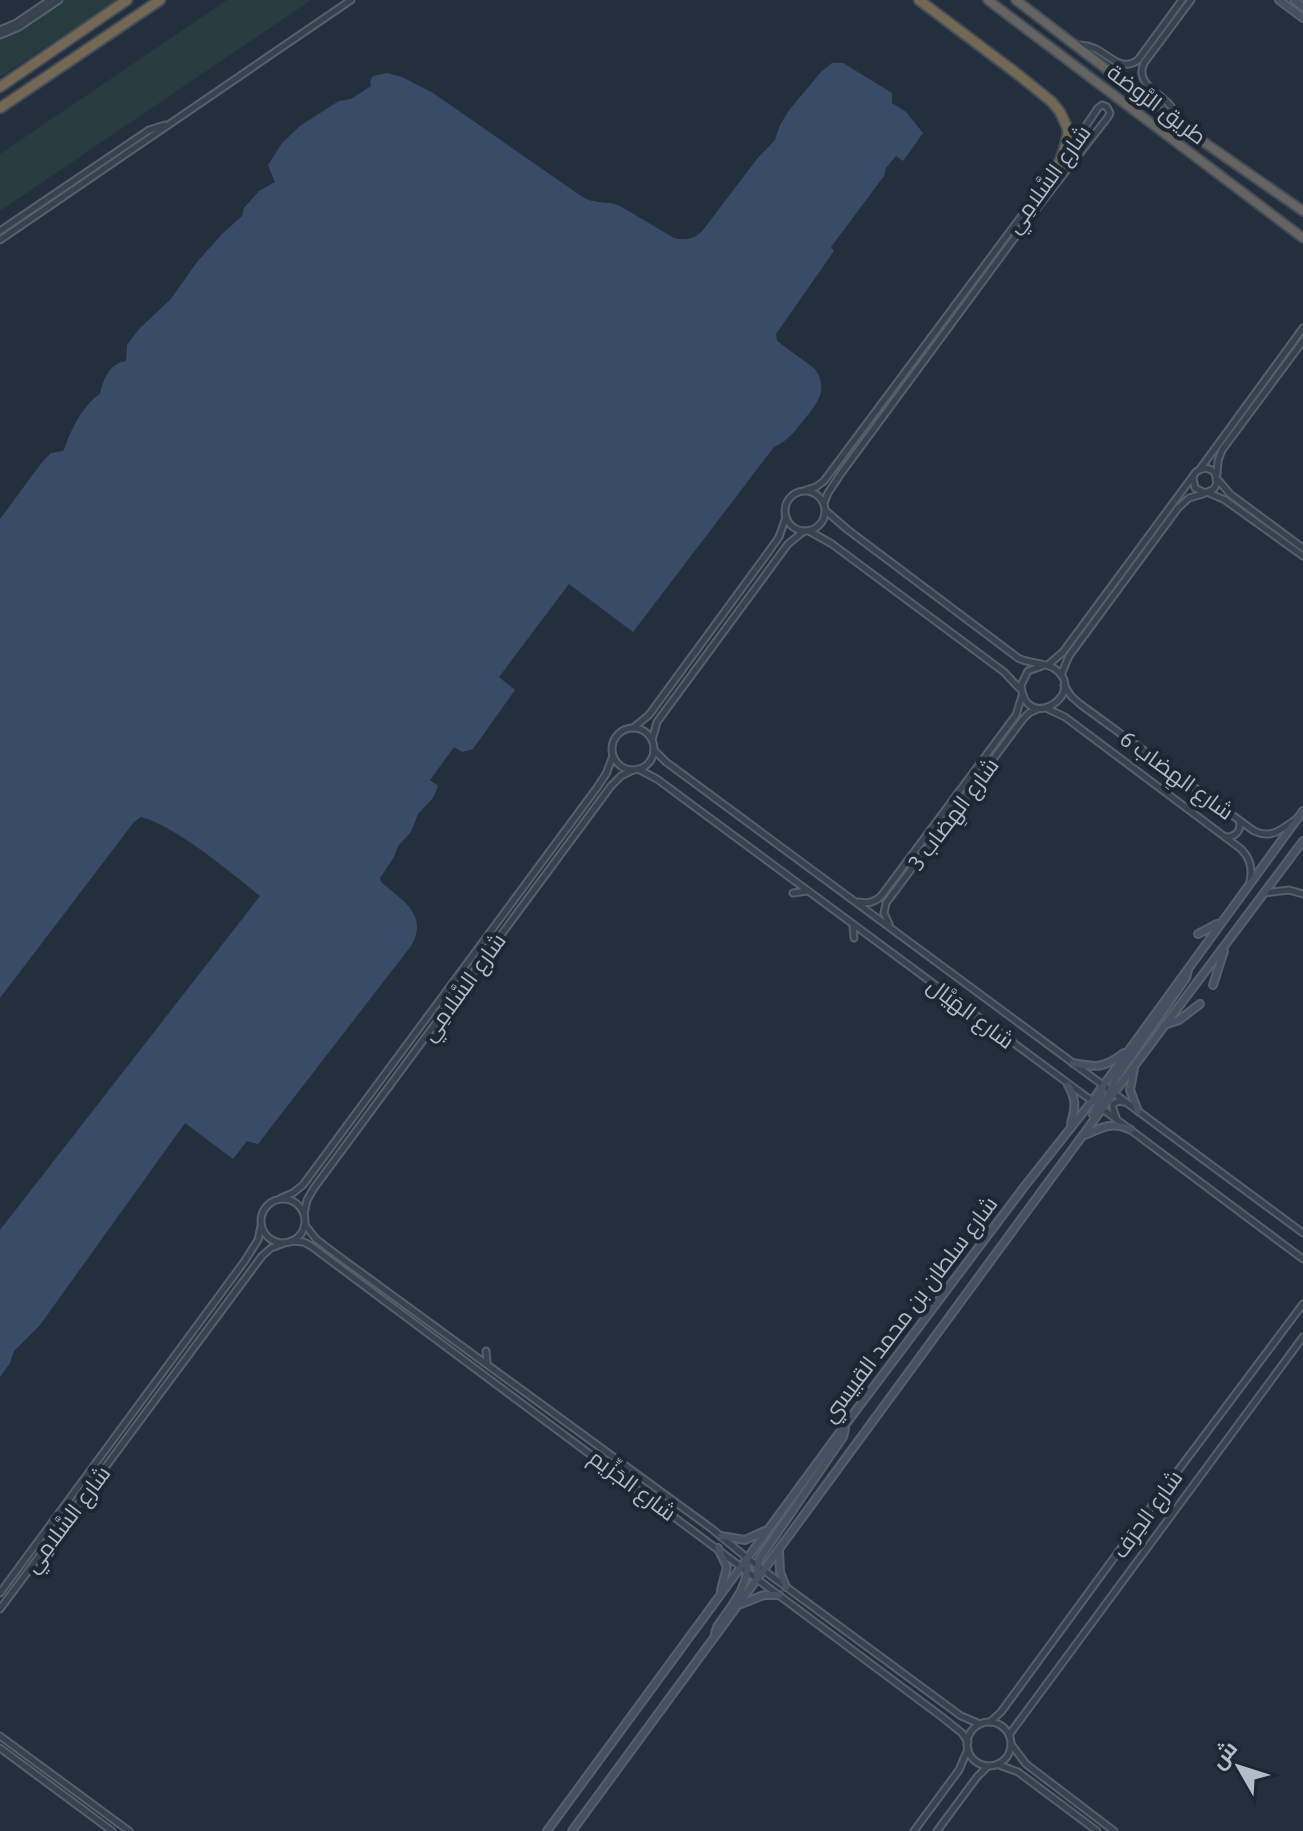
<svg xmlns="http://www.w3.org/2000/svg" width="1303" height="1831" font-family="Ubuntu,Cairo,sans-serif">
  <rect width="100%" height="100%" fill="#242f3e"/>
  <g fill="#263c3f">
    <path d="M64 0H117L0 77V38L17 32Z"/>
    <path d="M227 0H311L0 211V154Z"/>
  </g>
  <path fill="#394c67" d="M832 63H843L848 66 892 93V103L906 112 923 133 903 161 896 156 886 168 884 176 831 247 834 251 776 334 777 341 815 369C828 388 819 401 807 416 796 429 790 440 774 447L633 632 569 584 499 677 515 690 473 749 462 752 454 747 430 780 438 786 433 798 418 814 411 832 398 846 394 857 380 878 381 882C403 901 429 915 411 946L258 1144 247 1141 233 1159 185 1123 40 1325 14 1351 10 1363 0 1377V1230L260 896C230 872 176 826 141 817L134 822 0 998V519L43 461 51 453 63 451C67 445 67 438 71 432 77 419 88 401 100 394 104 378 109 364 126 361L127 345 139 329 171 299 197 262 222 234 242 216 244 208 259 191 275 182 268 165 282 143 300 126 331 106 339 101 351 99 371 86 370 81 373 76 387 73 402 77 433 93 584 198C598 205 607 200 620 206L674 238C686 241 695 239 703 230L757 159 775 140 780 125 790 109 821 72Z"/>
  <g fill="none" stroke-linecap="round" stroke-linejoin="round">
    <g stroke="#565f6c" stroke-width="9">
      <g id="tertiary">
        <path d="M0 30 16 23 50 0"/>
        <path d="M0 35 19 27 59 0"/>
        <path d="M1076 45C1083 45 1090 46 1096 49 1110 56 1122 72 1138 60L1182 0"/>
        <path d="M1182 125C1178 117 1174 109 1168 103 1156 91 1135 82 1144 63L1191 0"/>
        <path d="M0 231 149 130 165 125"/>
        <path d="M0 240 351 0"/>
        <path d="M1200 469 1303 328"/>
        <path d="M1217 474 1218 461 1222 450 1303 341"/>
        <path d="M1218 480 1230 494 1303 548"/>
        <path d="M806 490 816 487 824 481 1058 167"/>
        <circle cx="805" cy="511" r="20"/>
        <path d="M1209 493 1225 500 1303 556"/>
        <path d="M824 503 828 493 842 472 1024 225 1108 117 1110 113 1107 107 1102 105 1098 108 1066 155"/>
        <path d="M826 511 848 530 1018 658C1029 664 1045 662 1055 669 1089 693 1025 735 1021 685L1028 671 1042 666"/>
        <path d="M809 531 832 544 1004 672 1019 688"/>
        <path d="M1048 665 1063 652 1196 472C1203 467 1209 467 1215 473L1217 483 1214 489 1205 493 1195 488 1193 478"/>
        <path d="M1061 675 1069 656 1178 508 1189 498 1203 494"/>
        <path d="M1064 685 1071 696 1080 704 1254 831C1271 839 1281 830 1295 820"/>
        <path d="M1048 709 1065 717 1241 849C1250 858 1253 868 1250 881"/>
        <circle cx="633" cy="749" r="21"/>
        <path d="M633 728 649 715 767 554 779 537 786 517"/>
        <path d="M652 740 657 722 788 544 804 531"/>
        <path d="M654 750 666 762 1303 1233"/>
        <path d="M638 769 657 779 1092 1101"/>
        <path d="M1226 837C1236 837 1242 830 1239 820"/>
        <path d="M793 893 807 891"/>
        <path d="M1264 893 1289 890 1303 894"/>
        <path d="M859 902C868 904 876 902 882 895L1016 715 1022 696"/>
        <path d="M889 924 884 913 886 903 1023 719 1029 713 1038 709"/>
        <path d="M853 926 854 938"/>
        <path d="M1100 1107 1303 1259"/>
        <path d="M1116 1117 1113 1109V1104L1119 1101 1124 1102"/>
        <path d="M281 1198 293 1193 303 1185 596 789 606 774 613 756"/>
        <circle cx="283" cy="1221" r="22"/>
        <path d="M304 1214 307 1200 314 1188 611 786 621 776 633 770"/>
        <path d="M305 1225 316 1239 337 1255 712 1529 747 1558 961 1716 980 1724"/>
        <path d="M291 1241 304 1242 311 1246 942 1717 962 1733 968 1742"/>
        <path d="M486 1351 487 1363"/>
        <path d="M0 1593 244 1262 258 1240 261 1226"/>
        <path d="M0 1609 262 1256 271 1248 284 1243"/>
        <path d="M990 1722 1001 1712 1168 1484 1303 1304"/>
        <circle cx="989" cy="1744" r="22"/>
        <path d="M1009 1735 1303 1337"/>
        <path d="M0 1736 129 1831"/>
        <path d="M1011 1744 1026 1764 1114 1831"/>
        <path d="M0 1748 112 1831"/>
        <path d="M999 1765 1018 1772 1097 1831"/>
        <path d="M914 1831 959 1770 968 1749"/>
        <path d="M937 1831 977 1777 988 1766"/>
      </g>
    </g>
    <g stroke="#565f6c" stroke-width="10">
      <g id="secondary">
        <path d="M1279 0 1303 18"/>
        <path d="M1294 0 1303 7"/>
        <path d="M1198 934 1217 924"/>
        <path d="M1213 985 1224 951"/>
        <path d="M1164 1025 1179 1020 1200 1004"/>
        <path d="M1073 1063C1097 1068 1104 1068 1124 1053"/>
        <path d="M1134 1068 1130 1090 1138 1111"/>
        <path d="M1068 1085C1076 1099 1076 1107 1071 1123"/>
        <path d="M1105 1102 1116 1078 1186 978 1188 970"/>
        <path d="M1093 1115 1100 1099 1103 1088"/>
        <path d="M1085 1135C1102 1127 1113 1121 1131 1130"/>
        <path d="M721 1536 745 1540 767 1530"/>
        <path d="M718 1548 727 1567 721 1590"/>
        <path d="M779 1551 780 1572 786 1587"/>
        <path d="M757 1578V1570L760 1558 843 1437 845 1429"/>
        <path d="M741 1604 764 1595H779"/>
        <path d="M715 1633 717 1627C731 1606 751 1585 747 1558"/>
        <path d="M547 1831 845 1425 1024 1187 1092 1101 1303 811"/>
        <path d="M572 1831 1102 1109 1303 841"/>
      </g>
    </g>
    <g stroke="#434c59" stroke-width="12">
      <g id="trunk">
        <path d="M988 0 1303 238"/>
        <path d="M1016 0 1185 129 1303 211"/>
      </g>
    </g>
    <g stroke="#434c59" stroke-width="13">
      <g id="motorway">
        <path d="M919 0 1020 76 1052 102 1060 112 1067 127 1068 133 1064 150 1057 168"/>
        <path d="M0 87 127 0"/>
        <path d="M0 108 160 0"/>
      </g>
    </g>
    <use href="#tertiary" stroke="#38414e" stroke-width="5"/>
    <use href="#secondary" stroke="#465061" stroke-width="6"/>
    <use href="#trunk" stroke="#656462" stroke-width="8"/>
    <use href="#motorway" stroke="#746855" stroke-width="9"/>
  </g>
  <g text-anchor="middle" stroke-width="8" stroke-linejoin="round" paint-order="stroke">
    <g font-size="22" fill="#b4bcc9" stroke="#1d2633">
      <text transform="translate(1157 104) rotate(37)" y="8">طريق الرَّوضة</text>
      <text transform="translate(1048 179) rotate(-54)" y="8">شارع السَّلامِي</text>
      <text transform="translate(1177 775) rotate(36)" y="8">شارع الهِضاب 6</text>
      <text transform="translate(953 814) rotate(-53)" y="8">شارع الهِضاب 3</text>
      <text transform="translate(463 987) rotate(-54)" y="8">شارع السَّلامِي</text>
      <text transform="translate(971 1013) rotate(37)" y="8">شارع الهَيَّال</text>
      <text transform="translate(909 1309) rotate(-53)" y="8">شارع سلطان بن محمد القبيسي</text>
      <text transform="translate(633 1485) rotate(37)" y="8">شارع الجَزِّيم</text>
      <text transform="translate(1147 1514) rotate(-54)" y="8">شارع الحِرَف</text>
      <text transform="translate(67 1519) rotate(-53)" y="8">شارع السَّلامِي</text>
    </g>
  </g>
  <g transform="translate(1239 1767) rotate(309)" stroke="#1d2633" stroke-width="6" paint-order="stroke">
  <path d="M0-6L14 30L0 20L-14 30Z" fill="#b4bcc9"/>
  <text y="-12" font-size="22" font-weight="bold" text-anchor="middle" fill="#b4bcc9">ش</text>
  </g>
</svg>
